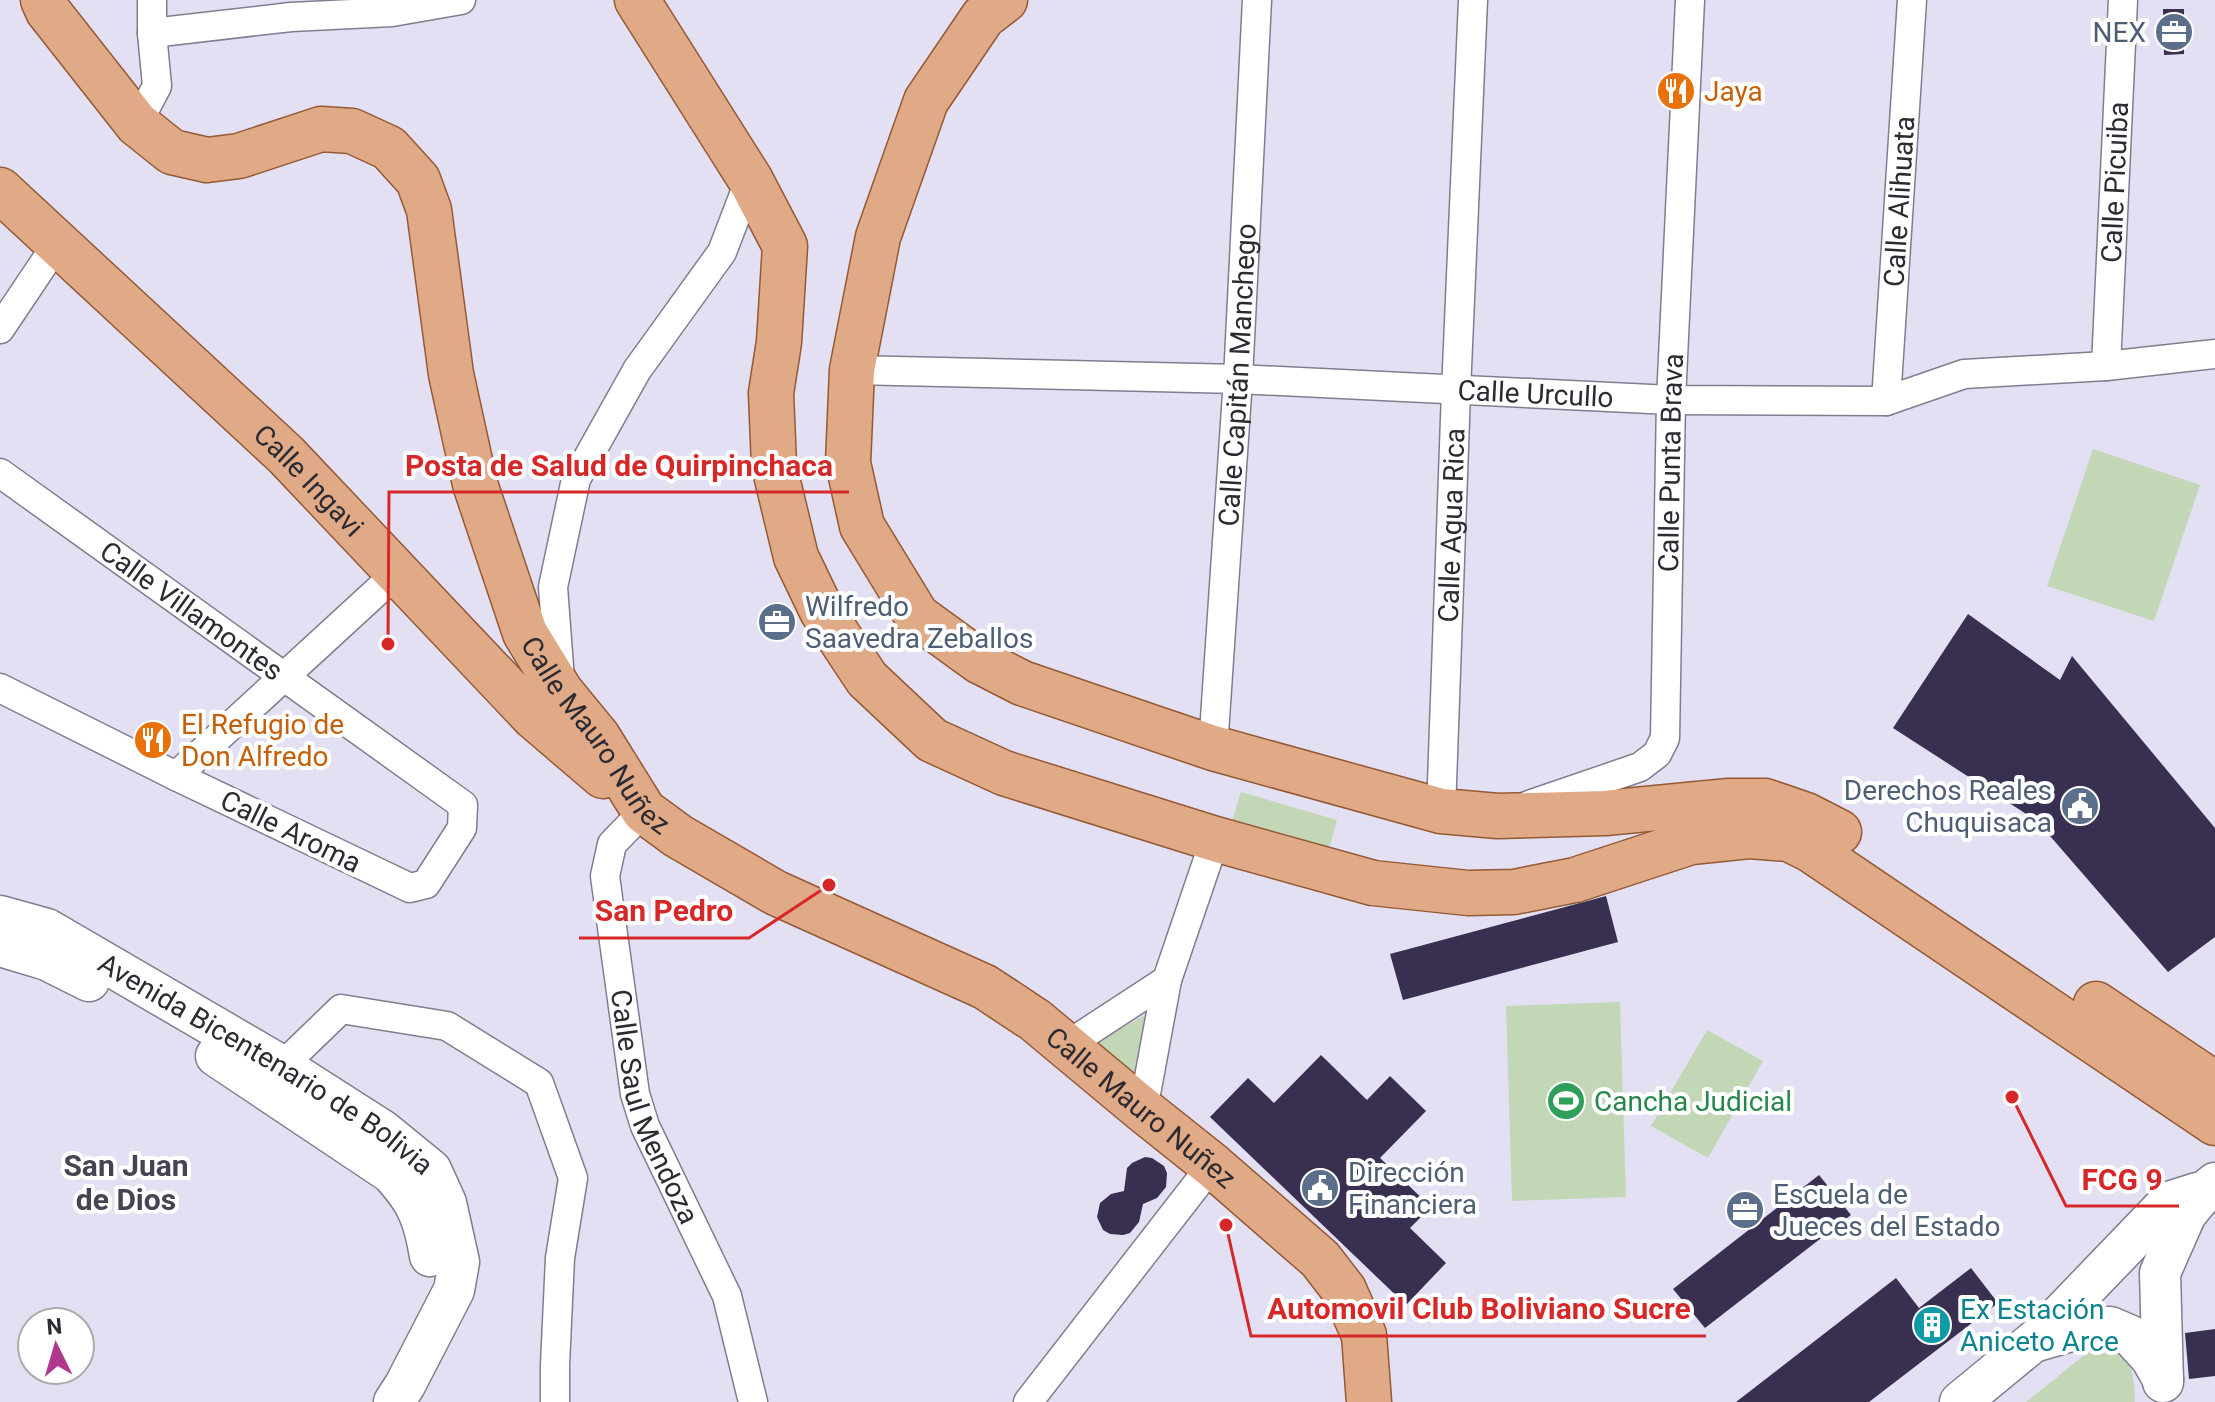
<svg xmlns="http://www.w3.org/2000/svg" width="2215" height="1402" font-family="Roboto,sans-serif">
  <rect width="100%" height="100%" fill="#e4e0f3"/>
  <g fill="#c2d7b6">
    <path d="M2093 449 2200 485 2154 621 2047 586Z"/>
    <path d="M1241 792 1337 820 1327 856 1230 827Z"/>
    <path d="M1620 1002 1626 1197 1512 1201 1506 1006Z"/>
    <path d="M1145 1015 1133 1079 1092 1045Z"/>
    <path d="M1707 1030 1763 1061 1708 1158 1651 1126Z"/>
    <path d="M2105 1345C2110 1347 2115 1348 2119 1350 2133 1359 2135 1387 2135 1402H2026L2093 1348Z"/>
  </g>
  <g fill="#382f51">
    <path d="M2163 9H2184V54L2164 55Z"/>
    <path d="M1968 614 2060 680 2072 656 2215 828V937L2168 972 2037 821 1893 728Z"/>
    <path d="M1606 896 1618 942 1403 1000 1390 954Z"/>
    <path d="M1321 1055 1367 1100 1390 1076 1426 1111 1380 1158 1431 1207 1410 1228 1446 1263 1406 1305 1210 1117 1248 1078 1274 1103Z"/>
    <path d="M1145 1157 1152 1158 1164 1166 1167 1173 1166 1187 1157 1198 1143 1204 1139 1222 1130 1233 1123 1235 1110 1234 1103 1230 1097 1217 1100 1203 1111 1194 1124 1191 1127 1168 1132 1163Z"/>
    <path d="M1819 1175 1851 1215 1705 1328 1673 1289Z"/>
    <path d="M1971 1268 1998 1303 1869 1402H1736L1896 1278 1919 1308Z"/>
    <path d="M2215 1329V1376L2189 1379 2185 1333Z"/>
  </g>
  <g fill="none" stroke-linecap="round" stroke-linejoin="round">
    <g stroke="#817d8f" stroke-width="31">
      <g id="minor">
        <path d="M152 33 291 17 392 12 461 0"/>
        <path d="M137 124 157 86 152 33V0"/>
        <path d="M0 329 57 244"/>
        <path id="s1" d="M2106 366 2123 0"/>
        <path id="s2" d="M852 370 1238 379 1671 400 1886 401 1964 374 2106 366 2215 354"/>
        <path id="s3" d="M1886 401 1912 0"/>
        <path id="s4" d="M0 473 463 805 462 828 426 884 410 888 176 776 0 688"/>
        <path d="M560 680 553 587 576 479 637 370 722 252 750 179"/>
        <path id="s5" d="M1213 748 1238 379 1257 0"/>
        <path d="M176 776 397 573"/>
        <path id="s6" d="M1529 805 1640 767 1657 754 1665 738 1671 400 1690 0"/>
        <path id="s7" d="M644 811 612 844 605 876 635 1094 645 1126 727 1296 753 1402"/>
        <path id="s8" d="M1441 811 1456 391 1473 0"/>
        <path d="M1066 1046 1167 980"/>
        <path d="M282 1066 341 1009 447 1026 539 1083 573 1178 560 1258 555 1365V1402"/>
        <path d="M1143 1110 1167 980 1215 839"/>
        <path d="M1028 1402 1212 1165"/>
      </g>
    </g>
    <g stroke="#817d8f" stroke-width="43">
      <g id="secondary">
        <path id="s9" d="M0 916 47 929 282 1066 382 1130 431 1170 446 1203 459 1262 454 1290 405 1385 394 1402"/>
        <path d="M0 946 47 960 89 981"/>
        <path d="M216 1056 391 1173C417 1201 424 1219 430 1256"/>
        <path d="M2034 1342 2161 1210 2172 1201 2197 1193"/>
        <path d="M2163 1382 2160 1273 2186 1214 2205 1191 2215 1183"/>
        <path d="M1960 1402 2033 1342 2081 1328 2110 1327 2131 1336 2151 1358 2163 1379"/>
      </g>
    </g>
    <g stroke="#945935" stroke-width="47">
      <g id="primary">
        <path id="s10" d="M43 0 48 11 137 124 172 152 207 160 239 156 321 129 352 131 389 148 418 180 429 210 451 374 475 484 525 633 561 692 598 737 644 811 678 836 776 893 985 987 1035 1020 1143 1110 1212 1165 1320 1259 1344 1290 1364 1335 1369 1402"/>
        <path d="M637 0 750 179 785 246 779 342 771 393 774 466 796 557 822 611 867 679 932 740 1004 773 1215 839 1373 883 1468 893 1514 892 1575 880 1691 842 1749 836 1789 839 1811 850 2215 1123"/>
        <path d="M1005 0 983 17 926 101 878 237 852 370 848 463 862 526 917 616 979 661 1022 683 1213 748 1441 811 1498 816 1605 813 1729 801H1765L1806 815 1839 832"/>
        <path id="s11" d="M0 190 286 455 534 717 603 776"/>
        <path d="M2096 1004 2215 1084"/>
      </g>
    </g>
    <use href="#minor" stroke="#fff" stroke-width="28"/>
    <use href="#secondary" stroke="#fff" stroke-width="40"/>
    <use href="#primary" stroke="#e0aa86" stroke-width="44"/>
  </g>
  <defs>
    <g id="office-disc" transform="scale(2)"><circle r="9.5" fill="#5c6f8a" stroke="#fff"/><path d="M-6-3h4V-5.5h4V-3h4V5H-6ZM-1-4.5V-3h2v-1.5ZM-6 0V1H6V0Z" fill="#fff"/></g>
    <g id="restaurant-disc" transform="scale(2)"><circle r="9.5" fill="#e8710a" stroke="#fff"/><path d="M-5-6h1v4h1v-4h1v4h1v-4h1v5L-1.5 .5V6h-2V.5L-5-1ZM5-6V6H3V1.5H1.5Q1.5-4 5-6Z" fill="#fff"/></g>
    <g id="civic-disc" transform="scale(2)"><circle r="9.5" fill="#5c6f8a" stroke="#fff"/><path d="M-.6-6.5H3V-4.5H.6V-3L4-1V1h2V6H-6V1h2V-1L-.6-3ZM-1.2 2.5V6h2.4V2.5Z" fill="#fff"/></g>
    <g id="stadium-disc" transform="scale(2)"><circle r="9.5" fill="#2e9e5b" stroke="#fff"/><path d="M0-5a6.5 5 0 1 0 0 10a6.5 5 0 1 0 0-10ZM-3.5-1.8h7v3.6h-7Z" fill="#fff"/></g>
    <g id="building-disc" transform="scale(2)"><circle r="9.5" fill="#0f9aa8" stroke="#fff"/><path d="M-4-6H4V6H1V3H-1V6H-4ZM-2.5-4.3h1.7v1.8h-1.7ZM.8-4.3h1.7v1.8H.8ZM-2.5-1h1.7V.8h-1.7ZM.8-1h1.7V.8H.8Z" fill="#fff"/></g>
  </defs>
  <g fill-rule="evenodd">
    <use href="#office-disc" x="2174" y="32"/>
    <use href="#restaurant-disc" x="1676" y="91"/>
    <use href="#office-disc" x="777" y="622"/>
    <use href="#restaurant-disc" x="153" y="740"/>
    <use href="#civic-disc" x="2080" y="806"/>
    <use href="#stadium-disc" x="1566" y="1101"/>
    <use href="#civic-disc" x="1320" y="1188"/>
    <use href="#office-disc" x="1745" y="1210"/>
    <use href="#building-disc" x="1932" y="1325"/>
  </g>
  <g text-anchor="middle" stroke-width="8" stroke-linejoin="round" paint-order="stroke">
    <g font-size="28" fill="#4e5e75" stroke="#fff" text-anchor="start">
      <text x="2146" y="42" text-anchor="end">NEX</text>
      <text x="805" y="616">Wilfredo<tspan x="805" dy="32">Saavedra Zeballos</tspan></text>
      <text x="2052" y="800" text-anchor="end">Derechos Reales<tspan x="2052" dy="32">Chuquisaca</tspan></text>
      <text x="1348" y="1182">Dirección<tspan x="1348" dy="32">Financiera</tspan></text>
      <text x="1773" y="1204">Escuela de<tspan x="1773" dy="32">Jueces del Estado</tspan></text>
    </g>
    <g font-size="28" fill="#c56008" stroke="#fff" text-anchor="start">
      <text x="1704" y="101">Jaya</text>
      <text x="181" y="734">El Refugio de<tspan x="181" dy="32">Don Alfredo</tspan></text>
    </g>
    <g font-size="28" fill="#2c2b32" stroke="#fff">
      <text dy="10" stroke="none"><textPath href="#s1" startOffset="184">Calle Picuiba</textPath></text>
      <text dy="10" stroke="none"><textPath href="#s3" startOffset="200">Calle Alihuata</textPath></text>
      <text dy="10" stroke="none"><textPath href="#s5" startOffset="374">Calle Capitán Manchego</textPath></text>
      <text dy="10" stroke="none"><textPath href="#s2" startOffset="684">Calle Urcullo</textPath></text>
      <text dy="10" stroke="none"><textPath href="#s6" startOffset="432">Calle Punta Brava</textPath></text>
      <text dy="10" stroke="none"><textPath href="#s11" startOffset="424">Calle Ingavi</textPath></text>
      <text dy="10" stroke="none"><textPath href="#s8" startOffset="286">Calle Agua Rica</textPath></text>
      <text dy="10" stroke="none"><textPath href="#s4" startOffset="236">Calle Villamontes</textPath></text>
      <text dy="10" stroke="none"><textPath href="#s10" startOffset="1062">Calle Mauro Nuñez</textPath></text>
      <text transform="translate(291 831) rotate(26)" y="10">Calle Aroma</text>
      <text dy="10" stroke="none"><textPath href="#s9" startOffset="306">Avenida Bicentenario de Bolivia</textPath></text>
      <text dy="10" stroke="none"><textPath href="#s7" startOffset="316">Calle Saul Mendoza</textPath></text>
      <text dy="10" stroke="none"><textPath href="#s10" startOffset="1734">Calle Mauro Nuñez</textPath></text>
    </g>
    <g font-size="28" fill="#27864d" stroke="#fff" text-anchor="start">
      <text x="1594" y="1111">Cancha Judicial</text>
    </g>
    <g font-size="28" fill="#0d838f" stroke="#fff" text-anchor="start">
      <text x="1960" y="1319">Ex Estación<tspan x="1960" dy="32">Aniceto Arce</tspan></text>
    </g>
    <g font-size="30" font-weight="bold" fill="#464352" stroke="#fff">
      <text x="126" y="1176">San Juan<tspan x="126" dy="34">de Dios</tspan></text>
    </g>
  </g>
  <path fill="none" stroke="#d62828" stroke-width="3" d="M388 644L389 492H849M829 885L749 938H579M2012 1097L2066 1206H2179M1226 1225L1251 1336H1706"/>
  <g fill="#d62828" stroke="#fff" stroke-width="3">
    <circle cx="388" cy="644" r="8"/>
    <circle cx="829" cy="885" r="8"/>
    <circle cx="2012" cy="1097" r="8"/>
    <circle cx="1226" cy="1225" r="8"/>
  </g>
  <g font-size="30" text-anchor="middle" font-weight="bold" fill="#d62828" stroke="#fff" stroke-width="8" stroke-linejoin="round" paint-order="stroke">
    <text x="619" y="476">Posta de Salud de Quirpinchaca</text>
    <text x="664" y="921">San Pedro</text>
    <text x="2122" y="1190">FCG 9</text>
    <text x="1479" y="1319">Automovil Club Boliviano Sucre</text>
  </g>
  <g transform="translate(56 1346) rotate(355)"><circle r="38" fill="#ffffff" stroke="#abaaad" stroke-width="2"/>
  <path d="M0-6L14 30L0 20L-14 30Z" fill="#b0378c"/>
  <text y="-12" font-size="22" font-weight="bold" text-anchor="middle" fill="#2c2b32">N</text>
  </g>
</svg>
